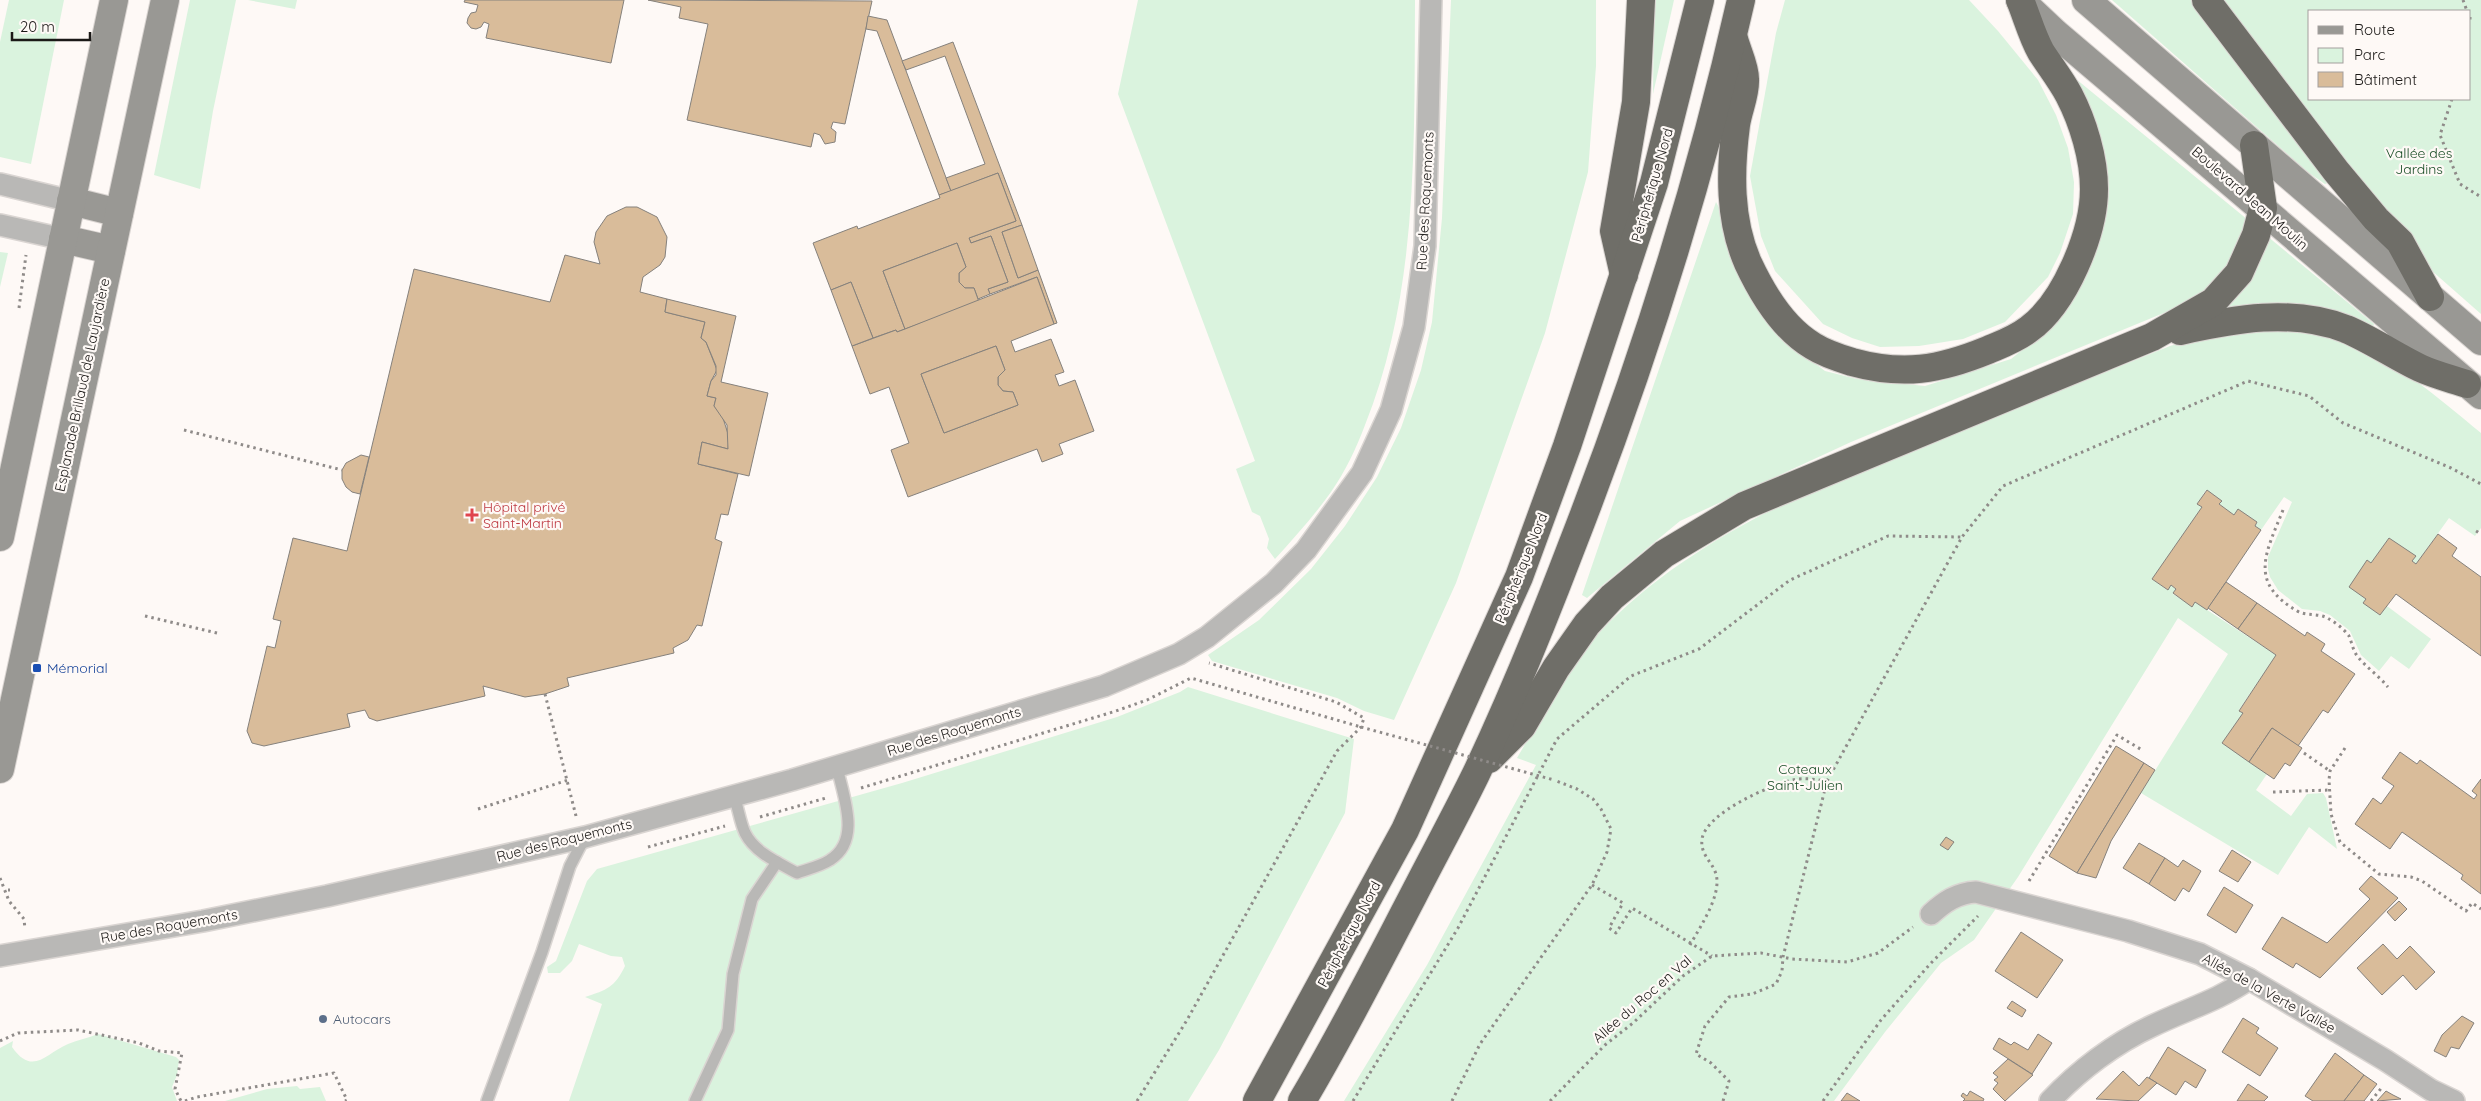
<svg xmlns="http://www.w3.org/2000/svg" width="2481" height="1101" font-family="Quicksand,sans-serif">
  <rect width="100%" height="100%" fill="#fef9f6"/>
  <g fill="#daf3de" fill-rule="evenodd">
    <path d="M9 0H64L31 164 0 157V42Z"/>
    <path d="M190 0H236L213 111 200 189 154 175Z"/>
    <path d="M248 0H297L295 9Z"/>
    <path d="M1138 0H1415C1414 143 1419 290 1365 425 1356 449 1345 472 1331 492 1314 516 1294 538 1275 559L1267 548 1269 539 1260 516 1252 512 1236 469 1255 461 1118 94Z"/>
    <path d="M1451 0H1596V66L1588 172 1545 333 1456 583 1394 720 1364 711 1337 698 1212 661 1208 655 1259 620 1311 569 1345 526 1377 477 1401 428 1421 370 1432 322 1442 218Z"/>
    <path d="M1654 0H1674L1653 94Z"/>
    <path d="M1785 0H1969L1998 31 2038 80 2056 115 2068 148 2074 182 2073 214 2060 253 2048 277 2005 322 1963 339 1919 346 1880 347 1852 338 1823 324 1775 271 1761 236 1750 176 1776 33Z"/>
    <path d="M2112 0H2191L2330 182 2325 184 2309 173Z"/>
    <path d="M2218 0H2481V314L2415 256ZM2310 11H2470V99H2310Z"/>
    <path d="M2076 79 2248 220C2235 267 2227 276 2188 303L1851 442 1680 521 1587 598 1582 595 1716 202 1790 344 1825 371 1857 379 1925 386 2011 359 2051 327 2101 230 2083 104Z"/>
    <path d="M2267 236 2374 324 2372 329 2209 316 2235 295 2258 267Z"/>
    <path d="M0 252 8 253 0 287Z"/>
    <path d="M2266 330C2290 332 2315 333 2338 340 2393 357 2437 397 2481 433V528L2475 536 2449 518 2416 564 2412 561 2415 556 2389 538 2371 563 2367 560 2366 599 2363 603 2380 615 2387 606 2431 639 2409 669 2391 656 2379 671 2361 655 2350 631 2330 615 2320 611 2302 609 2278 590 2270 577 2268 569V557L2292 502 2284 497 2261 530 2255 526 2257 522 2238 509 2234 515 2219 504 2222 501 2206 490 2197 504 2202 507 2152 579 2167 590 2171 585 2176 589 2173 594 2192 606 2195 602 2276 655 2239 710 2243 713 2222 743 2267 774 2256 790 2291 816 2307 794 2323 793 2326 798 2337 849 2309 827 2278 875 2141 793 2228 654 2178 618 2018 877 1974 940 1941 963 1885 1032 1834 1101H1344L1427 965 1536 765 1517 758C1542 716 1565 670 1598 634 1655 573 1727 531 1801 495L2170 346 2202 337Z"/>
    <path d="M1188 687 1354 739 1345 813 1219 1050 1188 1101H569L602 1004 585 997C607 990 615 987 625 966L622 957 611 956 579 944 572 961 560 973H548L547 967 556 961 587 881 597 869 902 783 1117 717 1180 692Z"/>
    <path d="M98 1034 176 1057 179 1060 177 1075 172 1087 177 1101H0V1048L13 1041 12 1047C33 1077 46 1053 68 1044 78 1040 88 1038 98 1034Z"/>
    <path d="M297 1086 300 1089 320 1087 326 1101H225L267 1089Z"/>
  </g>
  <g fill="#d9bc9a" stroke="#85817c" fill-rule="evenodd">
    <path d="M465 0H624L611 63 486 38 489 24 484 22 481 27 476 29 471 28 467 23 468 18 471 13 476 12 478 5 464 2Z"/>
    <path d="M648 0 872 1 845 124 833 122 831 128 836 132 835 142 825 144 820 135 814 133 811 147 687 120 708 24 679 18 681 7Z"/>
    <path d="M868 16 887 20 951 191 939 195 877 31 866 29Z"/>
    <path d="M953 42 1022 225 1002 232 1018 278 1038 270 1057 323 1054 324 1037 277 990 294 988 289 1008 282 991 236 971 243 969 238 1016 221 998 173 951 191 946 178 985 164 945 56 906 70 902 61Z"/>
    <path d="M998 173 1016 221 969 238 971 243 991 236 1008 282 988 289 990 294 978 299 974 288H965L959 282V273L966 267 957 243 883 271 905 329 897 332 896 330 873 338 851 282 831 290 813 243 857 226 858 229 940 198 939 195Z"/>
    <path d="M626 207H637L657 217 667 237 665 257 660 265 643 277 640 292 667 299 665 312 705 322 701 338 706 342 717 370 711 381 707 396 716 398 714 406 722 415 729 437 728 449 702 442 698 464 738 474 728 515 721 514 715 539 722 542 702 626 697 625 688 640 673 648 674 653 567 678 569 686 545 694 525 697 483 686 485 696 377 721 369 718 365 710 347 714 350 727 264 746 252 743 247 731 267 646 275 648 281 621 273 619 293 538 347 551 414 269 550 302 565 255 600 264 594 242 596 232 607 216Z"/>
    <path d="M1022 225 1038 270 1018 278 1002 232Z"/>
    <path d="M957 243 966 267 959 273V282L965 288H974L979 302 905 329 883 271Z"/>
    <path d="M1037 277 1054 324 1011 341 1015 352 1051 339 1064 372 1055 375 1059 386 1075 380 1094 431 1059 444 1063 454 1042 462 1037 449 908 497 891 450 909 443 889 387 870 394 852 346 896 330 897 332 905 329ZM996 346 1005 370 998 377V385L1003 391 1013 392 1018 405 944 433 921 374Z"/>
    <path d="M851 282 873 338 852 346 831 290Z"/>
    <path d="M667 299 736 316 721 382 768 393 749 476 698 464 702 442 728 449 727 425 714 406 716 398 707 396 711 381 716 375V366L706 342 701 338 705 322 665 312Z"/>
    <path d="M996 346 1005 370 998 377V385L1003 391 1013 392 1018 405 944 433 921 374Z"/>
    <path d="M361 455 369 457 360 494 352 492 346 487 342 479V470L346 463Z"/>
    <path d="M2207 490 2222 501 2219 504 2234 515 2238 509 2257 522 2255 526 2261 530 2207 610 2195 602 2192 607 2173 593 2176 589 2171 585 2168 590 2152 579 2202 507 2197 504Z"/>
    <path d="M2438 534 2457 548 2452 556 2481 577V656L2396 594 2380 615 2363 603 2366 599 2349 587 2367 560 2371 563 2389 538 2416 556 2412 561 2416 564Z"/>
    <path d="M2226 582 2257 603 2238 629 2208 608Z"/>
    <path d="M2257 603 2305 636 2307 632 2325 644 2321 651 2355 674 2328 713 2323 710 2298 746 2272 728 2249 762 2222 743 2243 713 2239 711 2276 655 2238 629Z"/>
    <path d="M2272 728 2302 748 2290 766 2285 763 2274 779 2249 762Z"/>
    <path d="M2116 746 2144 763 2077 873 2049 856Z"/>
    <path d="M2400 752 2417 764 2420 760 2474 799 2477 795 2472 791 2481 779V894L2461 879 2463 875 2402 832 2390 849 2355 824 2373 798 2381 804 2394 786 2382 778Z"/>
    <path d="M2144 763 2155 770 2111 841 2096 878 2077 873Z"/>
    <path d="M1946 837 1954 842 1948 850 1940 845Z"/>
    <path d="M2139 843 2165 858 2149 884 2123 868Z"/>
    <path d="M2232 850 2251 862 2238 882 2219 871Z"/>
    <path d="M2165 858 2178 867 2183 860 2201 871 2189 892 2183 888 2175 901 2149 884Z"/>
    <path d="M2371 876 2398 898 2320 978 2296 963 2293 968 2262 949 2282 917 2327 943 2370 899 2359 889Z"/>
    <path d="M2224 887 2253 905 2236 933 2207 915Z"/>
    <path d="M2399 901 2407 909 2395 921 2387 912Z"/>
    <path d="M2021 932 2063 960 2037 998 1995 971Z"/>
    <path d="M2383 944 2397 959 2410 946 2435 972 2416 990 2403 975 2382 995 2357 968Z"/>
    <path d="M2012 1001 2026 1010 2022 1017 2007 1008Z"/>
    <path d="M2462 1016 2474 1023 2459 1049 2451 1047 2446 1057 2434 1051 2442 1035Z"/>
    <path d="M2243 1018 2259 1028 2256 1033 2278 1048 2260 1076 2222 1052Z"/>
    <path d="M2038 1034 2052 1043 2032 1074 1993 1049 1999 1038 2011 1045 2014 1042 2028 1050Z"/>
    <path d="M2168 1047 2206 1070 2196 1088 2185 1081 2176 1095 2149 1078Z"/>
    <path d="M2335 1053 2364 1075 2344 1101H2313L2305 1096Z"/>
    <path d="M2008 1059 2033 1075 2005 1101 1993 1089 1998 1083 1994 1080 1998 1077 1993 1073Z"/>
    <path d="M2123 1071 2139 1086 2147 1077 2157 1083 2138 1101 2096 1099Z"/>
    <path d="M2364 1075 2377 1084 2364 1101H2344Z"/>
    <path d="M2248 1084 2268 1097 2264 1101H2237Z"/>
    <path d="M1970 1091 1984 1099 1983 1101H1963L1965 1099 1961 1096 1963 1093 1967 1096Z"/>
    <path d="M2386 1091 2393 1095 2401 1099 2377 1101Z"/>
    <path d="M1847 1093 1860 1101H1841Z"/>
  </g>
  <g fill="none" stroke-linecap="round" stroke-linejoin="round">
    <g stroke="#dad5d2" stroke-width="14">
      <g id="lane">
        <path d="M734 796C738 807 740 822 745 833 755 853 779 863 797 873 808 869 821 866 830 860 862 840 843 796 837 767"/>
        <path d="M487 1101 542 952 570 866 585 837"/>
        <path d="M695 1101 728 1030 733 974 752 899 777 862"/>
      </g>
    </g>
    <g stroke="#dad5d2" stroke-width="24">
      <g id="street">
        <path d="M0 184 71 201"/>
        <path d="M0 225 63 239"/>
        <path d="M1931 914C1944 902 1957 893 1976 892L2128 931 2200 954 2249 979 2385 1060 2431 1090 2454 1101"/>
        <path d="M0 956 203 921 327 896 585 837 792 780 1104 686 1179 654 1207 637 1274 583 1306 550 1362 473 1391 410 1414 327 1425 246 1431 0"/>
        <path d="M2050 1101C2078 1071 2115 1043 2152 1026 2187 1009 2217 1001 2249 979"/>
      </g>
    </g>
    <g stroke="#dad5d2" stroke-width="30">
      <g id="secondary">
        <path d="M2020 0 2055 33 2481 395"/>
        <path d="M2086 0 2481 341"/>
        <path d="M71 201 119 213"/>
        <path d="M63 239 111 250"/>
        <path d="M0 537 114 0"/>
        <path d="M0 769 165 0"/>
      </g>
    </g>
    <g stroke="#dad5d2" stroke-width="30">
      <g id="highway">
        <path d="M2206 0 2336 171 2376 219 2400 242 2430 297"/>
        <path d="M1734 39C1737 51 1745 66 1745 79 1746 94 1738 110 1736 125 1730 171 1729 220 1748 263 1762 293 1784 329 1813 346 1824 353 1839 358 1852 362 1903 376 1939 370 1988 350 2002 344 2016 339 2029 329 2065 303 2094 233 2094 189 2094 158 2083 122 2069 95 2061 80 2050 66 2041 52 2032 36 2027 17 2020 0"/>
        <path d="M1624 275 1614 231 1636 102 1641 0"/>
        <path d="M2180 331C2234 319 2292 308 2346 329 2372 340 2395 356 2420 368 2435 375 2452 379 2467 384"/>
        <path d="M1489 759 1522 726 1556 668 1587 624 1612 597 1664 554 1744 506 2152 337 2213 302 2239 273 2256 235 2263 208 2254 145"/>
        <path d="M1257 1101 1405 830 1519 577 1567 446 1654 183 1700 0"/>
        <path d="M1302 1101C1342 1034 1377 965 1413 896 1434 855 1456 815 1476 774 1511 700 1542 624 1571 548 1641 369 1699 187 1741 0"/>
      </g>
    </g>
    <g stroke="#8f8b89" stroke-width="3" stroke-dasharray="2.5 4" stroke-linecap="butt">
      <path d="M2463 0 2467 11"/>
      <path d="M2470 17V20"/>
      <path d="M2452 99 2440 135 2460 184 2481 197"/>
      <path d="M19 308 26 255"/>
      <path d="M184 430 342 470"/>
      <path d="M2283 510C2266 553 2247 583 2299 612 2308 616 2320 613 2329 619 2335 622 2345 630 2349 636 2352 643 2353 651 2358 657 2366 667 2379 676 2388 687"/>
      <path d="M2476 531 2481 534"/>
      <path d="M145 616 217 633"/>
      <path d="M545 694 576 816"/>
      <path d="M2345 748 2330 771 2329 780 2331 814 2340 842 2379 874 2411 877 2422 881 2466 911 2472 903 2481 909"/>
      <path d="M2304 753 2330 771"/>
      <path d="M861 788 1116 711 1147 700 1191 678 1361 727"/>
      <path d="M2273 792 2329 790"/>
      <path d="M478 809 568 780"/>
      <path d="M760 817 826 798"/>
      <path d="M648 847 725 826"/>
      <path d="M0 878 9 901 24 919 25 929"/>
      <path d="M2029 881 2117 735 2142 750"/>
      <path d="M1592 885 1623 903 1609 928 1616 933 1632 908 1712 956"/>
      <path d="M8 890H10"/>
      <path d="M1690 945C1700 927 1722 895 1716 874 1712 861 1700 855 1702 839 1706 813 1770 785 1793 780 1803 777 1817 780 1827 781"/>
      <path d="M0 1041 18 1033 78 1030 139 1043 159 1051 182 1053 175 1089 181 1101"/>
      <path d="M185 1101 197 1097 334 1073 347 1100 345 1101"/>
      <path d="M1137 1101 1187 1020 1337 751 1361 727 1364 718 1336 702 1209 663"/>
      <path d="M1353 1101 1458 928 1557 739 1631 676 1699 649 1790 580 1888 536 1962 537"/>
      <path d="M1452 1101 1480 1044 1592 885 1607 852 1611 829 1601 809 1593 799 1577 789 1554 780"/>
      <path d="M1550 1101 1605 1045 1633 1023 1683 976 1712 956 1761 953 1792 959 1847 962 1878 953 1913 927"/>
      <path d="M1723 1101 1729 1081 1711 1063 1696 1054 1705 1026 1729 997 1752 994 1776 984 1782 971 1783 957 1827 781 1962 537 2003 486 2248 381 2309 396 2343 423 2451 468 2481 484"/>
      <path d="M1823 1101 1881 1020 1931 963 1978 916"/>
      <path d="M2371 1101 2383 1086"/>
    </g>
    <use href="#lane" stroke="#b9b8b6" stroke-width="11"/>
    <use href="#street" stroke="#b9b8b6" stroke-width="21"/>
    <use href="#secondary" stroke="#999894" stroke-width="28"/>
    <use href="#highway" stroke="#6f6e68" stroke-width="28"/>
    <path stroke="#8f8b89" stroke-width="3" stroke-dasharray="2.5 4" stroke-linecap="butt" d="M1361 727 1554 780"/>
  </g>
  <path fill="#e0444e" stroke="#fef9f6" stroke-width="2" d="M469.5 507.5h5v5h5v5h-5v5h-5v-5h-5v-5h5z"/>
  <rect fill="#1a4fb4" stroke="#fef9f6" stroke-width="2" x="32" y="663" width="10" height="10" rx="2.5"/>
  <circle fill="#5c6f8a" stroke="#fef9f6" stroke-width="2" cx="323" cy="1019" r="5"/>
  <g text-anchor="middle" stroke-width="4.5" stroke-linejoin="round" paint-order="stroke">
    <g font-size="14" fill="#1a4e27" stroke="#fef9f6">
      <text x="2419" y="158">Vallée des<tspan x="2419" dy="16">Jardins</tspan></text>
      <text x="1805" y="774">Coteaux<tspan x="1805" dy="16">Saint-Julien</tspan></text>
    </g>
    <g font-size="14" fill="#1b1917" stroke="#fef9f6">
      <text transform="translate(1652 185) rotate(-74)" y="5">Périphérique Nord</text>
      <text transform="translate(2250 198) rotate(41)" y="5">Boulevard Jean Moulin</text>
      <text transform="translate(1425 201) rotate(-87)" y="5">Rue des Roquemonts</text>
      <text transform="translate(82 385) rotate(-78)" y="5">Esplanade Brillaud de Laujardière</text>
      <text transform="translate(1521 568) rotate(-68)" y="5">Périphérique Nord</text>
      <text transform="translate(954 731) rotate(-17)" y="5">Rue des Roquemonts</text>
      <text transform="translate(564 840) rotate(-14)" y="5">Rue des Roquemonts</text>
      <text transform="translate(169 926) rotate(-10)" y="5">Rue des Roquemonts</text>
      <text transform="translate(1349 934) rotate(-62)" y="5">Périphérique Nord</text>
      <text transform="translate(2269 993) rotate(29)" y="5">Allée de la Verte Vallée</text>
      <text transform="translate(1642 999) rotate(-41)" y="5">Allée du Roc en Val</text>
    </g>
    <g font-size="14" fill="#be3a42" stroke="#fef9f6" text-anchor="start">
      <text x="483" y="512">Hôpital privé<tspan x="483" dy="16">Saint-Martin</tspan></text>
    </g>
    <g font-size="14" fill="#164399" stroke="#fef9f6" text-anchor="start">
      <text x="47" y="673">Mémorial</text>
    </g>
    <g font-size="14" fill="#4e5e75" stroke="#fef9f6" text-anchor="start">
      <text x="333" y="1024">Autocars</text>
    </g>
  </g>
  <rect x="2308" y="10" width="162" height="90" fill="#fef9f6" stroke="#a39f9d"/>
  <rect x="2318" y="26" width="25" height="8" fill="#999894" stroke="#a39f9d"/>
  <text x="2354" y="35" font-size="15" fill="#1b1917">Route</text>
  <rect x="2318" y="48" width="25" height="15" fill="#daf3de" stroke="#a39f9d"/>
  <text x="2354" y="60" font-size="15" fill="#1b1917">Parc</text>
  <rect x="2318" y="72" width="25" height="15" fill="#d9bc9a" stroke="#a39f9d"/>
  <text x="2354" y="85" font-size="15" fill="#1b1917">Bâtiment</text>
  <path d="M12 32v8h78v-8" fill="none" stroke="#1b1917" stroke-width="2.5"/>
  <text x="20" y="32" font-size="15" fill="#1b1917" stroke="#fef9f6" stroke-width="4" paint-order="stroke">20 m</text>
</svg>
